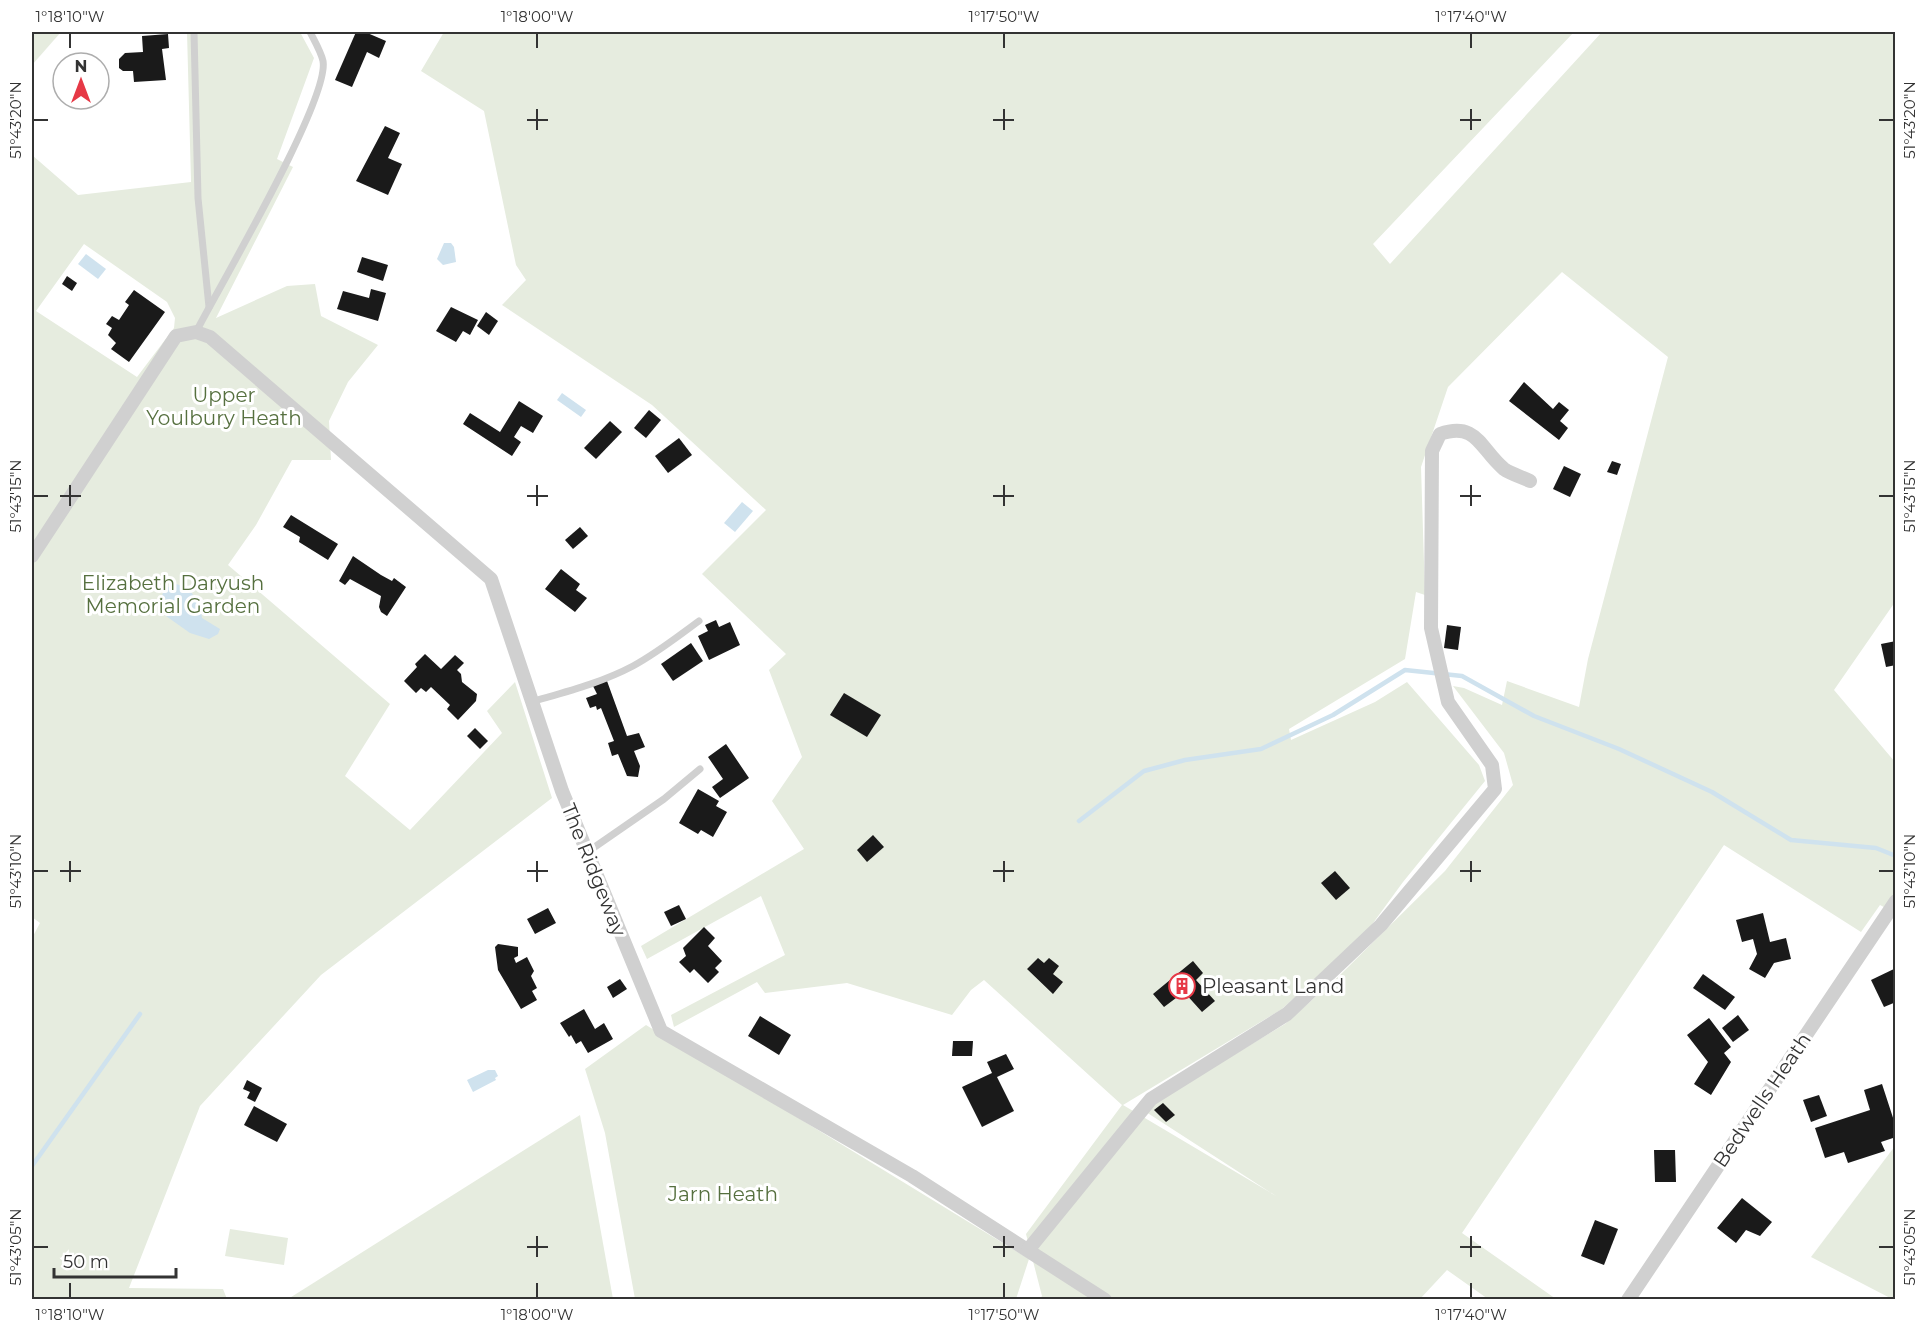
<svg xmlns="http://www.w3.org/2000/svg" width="1927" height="1331" font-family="Montserrat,sans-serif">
  <rect width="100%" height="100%" fill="#fff"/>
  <g fill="#e6ecdf" fill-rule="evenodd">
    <path d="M32 32H61L32 65Z"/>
    <path d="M187 32H300L314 58 277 159 293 167 216 318 287 286 315 284 321 316 378 345 348 382 329 421 331 460H292L256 525 228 565 390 704 345 776 410 830 502 733 487 711 515 682 552 798 321 975 200 1106 129 1288 223 1289 227 1299H32V938L40 923 32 917V155L78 195 191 182ZM84 244 167 302 175 318 174 328 137 377 36 311Z"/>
    <path d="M444 32H1574L1373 244 1390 264 1602 32H1895V602L1834 690 1895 762V913L1880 905 1861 932 1724 845 1462 1233 1556 1299H1488L1447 1270 1420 1299H1040L1042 1296 1026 1234 1122 1105 984 980 971 990 952 1015 847 983 765 993 757 982 674 1027 671 1015 785 955 761 896 647 959 641 946 804 849 772 801 802 757 769 670 786 654 702 574 766 510 652 405 502 305 526 280 516 265 484 111 421 71ZM1562 272 1668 357 1588 659 1579 707 1507 681 1502 705 1464 688 1453 686 1504 753 1513 785 1445 871 1339 976 1285 1024 1156 1102 1146 1112 1276 1196 1123 1105 1282 1009 1368 930 1403 882 1485 781 1479 765 1407 682 1375 702 1291 740 1289 729 1405 659 1416 592 1425 595 1421 467 1448 387Z"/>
    <path d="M646 1025 1029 1259 1016 1299H635L605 1133 585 1069Z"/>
    <path d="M580 1115 613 1299H288Z"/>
    <path d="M1895 1146 1896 1299 1894 1300 1811 1257Z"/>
    <path d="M230 1229 288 1238 284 1265 225 1256Z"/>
  </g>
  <g fill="#cfe2ee">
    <path d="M444 243H451L454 247 456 262 443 265 437 259Z"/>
    <path d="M86 254 106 269 98 279 78 264Z"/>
    <path d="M562 393 586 410 581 417 557 400Z"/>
    <path d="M742 502 753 511 735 532 724 523Z"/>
    <path d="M176 584C191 587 201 602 202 618L220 629 218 634 209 639 190 633 166 616 162 595 166 588Z"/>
    <path d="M488 1070H495L498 1076 495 1078 496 1080 473 1092 467 1080Z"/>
  </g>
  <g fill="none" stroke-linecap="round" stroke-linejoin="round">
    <g stroke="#cfe2ee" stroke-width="4.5">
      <path d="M1079 821 1144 771 1185 760 1261 749 1333 715 1405 670 1462 676 1534 716 1619 749 1712 792 1791 840 1876 848 1896 856"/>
      <path d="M32 1166 140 1014"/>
    </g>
  </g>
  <g fill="#1a1a1a">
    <path d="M356 32H365L386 41 379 58 367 52 352 87 335 80Z"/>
    <path d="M168 34 169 48 162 49 166 80 134 82 133 71H123L119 68V59L125 53 143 52 142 36Z"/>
    <path d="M385 126 400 133 388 158 402 164 388 195 356 181Z"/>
    <path d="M362 257 388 265 383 281 357 272Z"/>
    <path d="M67 276 77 283 72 291 62 284Z"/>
    <path d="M371 289 386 293 378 321 337 309 343 291 369 298Z"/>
    <path d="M134 290 165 312 129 362 111 349 116 343 108 335 112 328 106 324 112 316 119 320 129 305 125 302Z"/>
    <path d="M451 307 478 320 470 335 463 331 456 342 436 331Z"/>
    <path d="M486 312 498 321 489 335 477 326Z"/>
    <path d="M1524 382 1553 409 1559 402 1569 410 1560 421 1568 428 1559 440 1509 401Z"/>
    <path d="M519 401 543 416 533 433 521 426 514 437 521 442 512 456 463 424 470 413 500 432Z"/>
    <path d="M649 410 661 420 646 438 634 428Z"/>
    <path d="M610 421 622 432 596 459 584 448Z"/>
    <path d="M679 438 692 455 668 473 655 456Z"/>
    <path d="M1612 461 1621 464 1617 475 1607 472Z"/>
    <path d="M1564 466 1581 474 1570 497 1553 489Z"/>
    <path d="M291 515 338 544 328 560 299 542 300 537 283 527Z"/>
    <path d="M580 527 588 536 573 549 565 540Z"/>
    <path d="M353 556 381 575 392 581 394 578 406 587 387 616 381 612 379 607 381 596 350 579 345 585 339 581Z"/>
    <path d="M561 569 580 584 576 590 587 598 575 612 545 589Z"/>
    <path d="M716 620 719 627 730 622 740 645 709 660 698 636 708 631 705 625Z"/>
    <path d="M1447 625 1461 627 1458 650 1444 648Z"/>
    <path d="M1896 641V665L1886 667 1881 644Z"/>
    <path d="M691 643 703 661 673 681 661 664Z"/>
    <path d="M425 654 441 669 455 655 464 663 457 670 461 674 462 682 477 694 476 701 458 720 447 709 450 705 431 687 426 692 421 688 416 693 404 681 417 667 415 664Z"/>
    <path d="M607 681 627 736 639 733 645 747 634 751 640 766 638 777 627 776 618 754 612 756 608 743 614 741 601 708 597 710 596 706 590 708 586 698 597 694 593 686Z"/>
    <path d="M844 693 881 715 867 737 830 715Z"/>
    <path d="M475 728 488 741 480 749 467 736Z"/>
    <path d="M726 744 749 778 720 798 712 787 723 779 708 757Z"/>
    <path d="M698 789 719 801 716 806 727 812 713 837 701 830 698 834 679 823Z"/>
    <path d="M873 835 884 847 867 862 857 850Z"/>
    <path d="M1335 871 1350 888 1336 900 1321 883Z"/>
    <path d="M679 905 686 919 671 926 664 912Z"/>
    <path d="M548 908 556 923 535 934 527 919Z"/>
    <path d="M1763 913 1770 942 1786 938 1791 959 1774 963 1765 978 1749 969 1757 954 1753 939 1742 942 1736 920Z"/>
    <path d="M704 927 715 938 708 946 722 961 715 968 719 972 708 983 694 969 690 973 679 962 686 956 683 948Z"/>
    <path d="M498 944 518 947V956L514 958 516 963 527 957 534 971 531 976 537 988 532 991 537 1000 521 1009 498 970 495 947Z"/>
    <path d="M1038 958 1044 963 1049 958 1059 966 1053 974 1063 982 1053 994 1027 969Z"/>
    <path d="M1193 961 1203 973 1196 980 1215 1001 1202 1012 1184 992 1164 1007 1153 994Z"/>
    <path d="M1896 968V1002L1884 1007 1871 980Z"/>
    <path d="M1703 974 1735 997 1725 1010 1693 988Z"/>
    <path d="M620 979 627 989 613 998 607 987Z"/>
    <path d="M584 1009 595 1029 604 1023 613 1039 588 1053 581 1041 576 1044 571 1035 569 1037 560 1023Z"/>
    <path d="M1738 1015 1749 1030 1733 1042 1722 1028Z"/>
    <path d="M760 1016 791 1035 779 1055 748 1036Z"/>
    <path d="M1709 1018 1731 1047 1724 1053 1731 1062 1711 1095 1694 1084 1708 1062 1687 1035Z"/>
    <path d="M953 1041H973L972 1056H952Z"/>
    <path d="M1006 1054 1014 1069 997 1077 1014 1111 982 1127 962 1087 992 1073 987 1062Z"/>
    <path d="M247 1080 262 1088 255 1102 247 1098 250 1092 243 1089Z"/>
    <path d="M1882 1084 1896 1127V1137L1881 1142 1885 1151 1848 1163 1844 1152 1825 1158 1815 1128 1870 1110 1864 1090Z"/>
    <path d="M1819 1095 1827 1116 1811 1122 1803 1100Z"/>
    <path d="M1163 1103 1175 1115 1166 1122 1154 1110Z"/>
    <path d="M254 1106 287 1124 277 1142 244 1125Z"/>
    <path d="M1654 1150H1675L1676 1182H1655Z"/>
    <path d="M1742 1198 1772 1222 1760 1236 1746 1230 1736 1243 1717 1228Z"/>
    <path d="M1595 1220 1618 1229 1604 1265 1581 1256Z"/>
  </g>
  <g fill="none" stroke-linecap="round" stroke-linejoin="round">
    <g stroke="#d0d0d0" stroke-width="7">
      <path d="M194 32 198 198 209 307"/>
      <path d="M196 332C219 287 330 99 323 61 321 52 314 40 310 32"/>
      <path d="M531 702C565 692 601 683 633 666 657 653 677 637 699 621"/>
      <path d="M586 853 664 799 700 769"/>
    </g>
    <g stroke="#d0d0d0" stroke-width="14">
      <path d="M32 556 176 336 196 332 210 337 491 579 562 791 661 1031 912 1176 1105 1300"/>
      <path d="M1028 1250 1151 1099 1287 1014 1381 925 1495 789 1492 765 1448 702 1431 628 1432 451 1440 434C1477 421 1480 449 1504 469 1511 474 1522 477 1530 481"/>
      <path d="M1628 1300 1896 901"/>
    </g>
  </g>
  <path fill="none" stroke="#333" stroke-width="2" d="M70 33V48M537 33V48M1004 33V48M1471 33V48M537 109V130M1004 109V130M1471 109V130M33 120H48M527 120H548M993 120H1014M1460 120H1481M1879 120H1894M70 485V506M537 485V506M1004 485V506M1471 485V506M33 496H48M60 496H81M527 496H548M993 496H1014M1460 496H1481M1879 496H1894M70 861V882M537 861V882M1004 861V882M1471 861V882M33 871H48M60 871H81M527 871H548M993 871H1014M1460 871H1481M1879 871H1894M537 1236V1257M1004 1236V1257M1471 1236V1257M33 1247H48M527 1247H548M993 1247H1014M1460 1247H1481M1879 1247H1894M70 1283V1298M537 1283V1298M1004 1283V1298M1471 1283V1298"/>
  <defs>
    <g id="building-ring" transform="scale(1.35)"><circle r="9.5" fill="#fff" stroke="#e63946" stroke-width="1.5"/><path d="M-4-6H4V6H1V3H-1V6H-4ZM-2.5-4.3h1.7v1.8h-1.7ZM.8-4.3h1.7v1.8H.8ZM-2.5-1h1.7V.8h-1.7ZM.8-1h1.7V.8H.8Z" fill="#e63946"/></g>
  </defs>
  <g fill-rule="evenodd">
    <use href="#building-ring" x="1182" y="986"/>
  </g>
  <g text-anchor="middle" stroke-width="6" stroke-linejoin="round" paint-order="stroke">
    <g font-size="20" fill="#56703f" stroke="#fff">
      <text x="224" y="402">Upper<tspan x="224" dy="23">Youlbury Heath</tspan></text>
      <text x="173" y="590">Elizabeth Daryush<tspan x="173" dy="23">Memorial Garden</tspan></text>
      <text x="723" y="1201">Jarn Heath</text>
    </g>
    <g font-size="20" fill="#333" stroke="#fff">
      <text transform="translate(594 870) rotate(68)" y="7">The Ridgeway</text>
      <text transform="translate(1762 1100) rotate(-56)" y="7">Bedwells Heath</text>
    </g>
    <g font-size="20" fill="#333" stroke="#fff" text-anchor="start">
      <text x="1202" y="993">Pleasant Land</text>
    </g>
  </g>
  <rect width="1927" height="1331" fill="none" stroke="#ffffff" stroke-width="66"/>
  <g transform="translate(81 81)"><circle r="28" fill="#ffffff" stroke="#adadad" stroke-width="1.5"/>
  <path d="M0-4.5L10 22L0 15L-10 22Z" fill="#e63946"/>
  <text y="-9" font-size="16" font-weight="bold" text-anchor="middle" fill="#333333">N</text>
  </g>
  <path d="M54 1268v9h122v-9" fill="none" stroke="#333333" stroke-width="3"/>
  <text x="63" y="1268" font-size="18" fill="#333333" stroke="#ffffff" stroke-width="4.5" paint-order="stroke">50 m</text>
  <rect x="33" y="33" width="1861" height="1265" fill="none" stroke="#333" stroke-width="2"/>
  <g font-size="15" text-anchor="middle" fill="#333">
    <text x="70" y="22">1°18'10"W</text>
    <text x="537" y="22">1°18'00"W</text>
    <text x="1004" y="22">1°17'50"W</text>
    <text x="1471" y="22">1°17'40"W</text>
    <text transform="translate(16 120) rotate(-90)" y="5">51°43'20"N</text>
    <text transform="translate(1910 120) rotate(-90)" y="5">51°43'20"N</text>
    <text transform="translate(16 496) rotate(-90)" y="5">51°43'15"N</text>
    <text transform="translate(1910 496) rotate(-90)" y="5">51°43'15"N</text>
    <text transform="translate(16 871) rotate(-90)" y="5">51°43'10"N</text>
    <text transform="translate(1910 871) rotate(-90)" y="5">51°43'10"N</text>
    <text transform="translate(16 1247) rotate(-90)" y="5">51°43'05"N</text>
    <text transform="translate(1910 1247) rotate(-90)" y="5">51°43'05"N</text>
    <text x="70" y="1320">1°18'10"W</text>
    <text x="537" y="1320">1°18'00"W</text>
    <text x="1004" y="1320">1°17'50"W</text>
    <text x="1471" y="1320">1°17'40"W</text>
  </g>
</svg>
